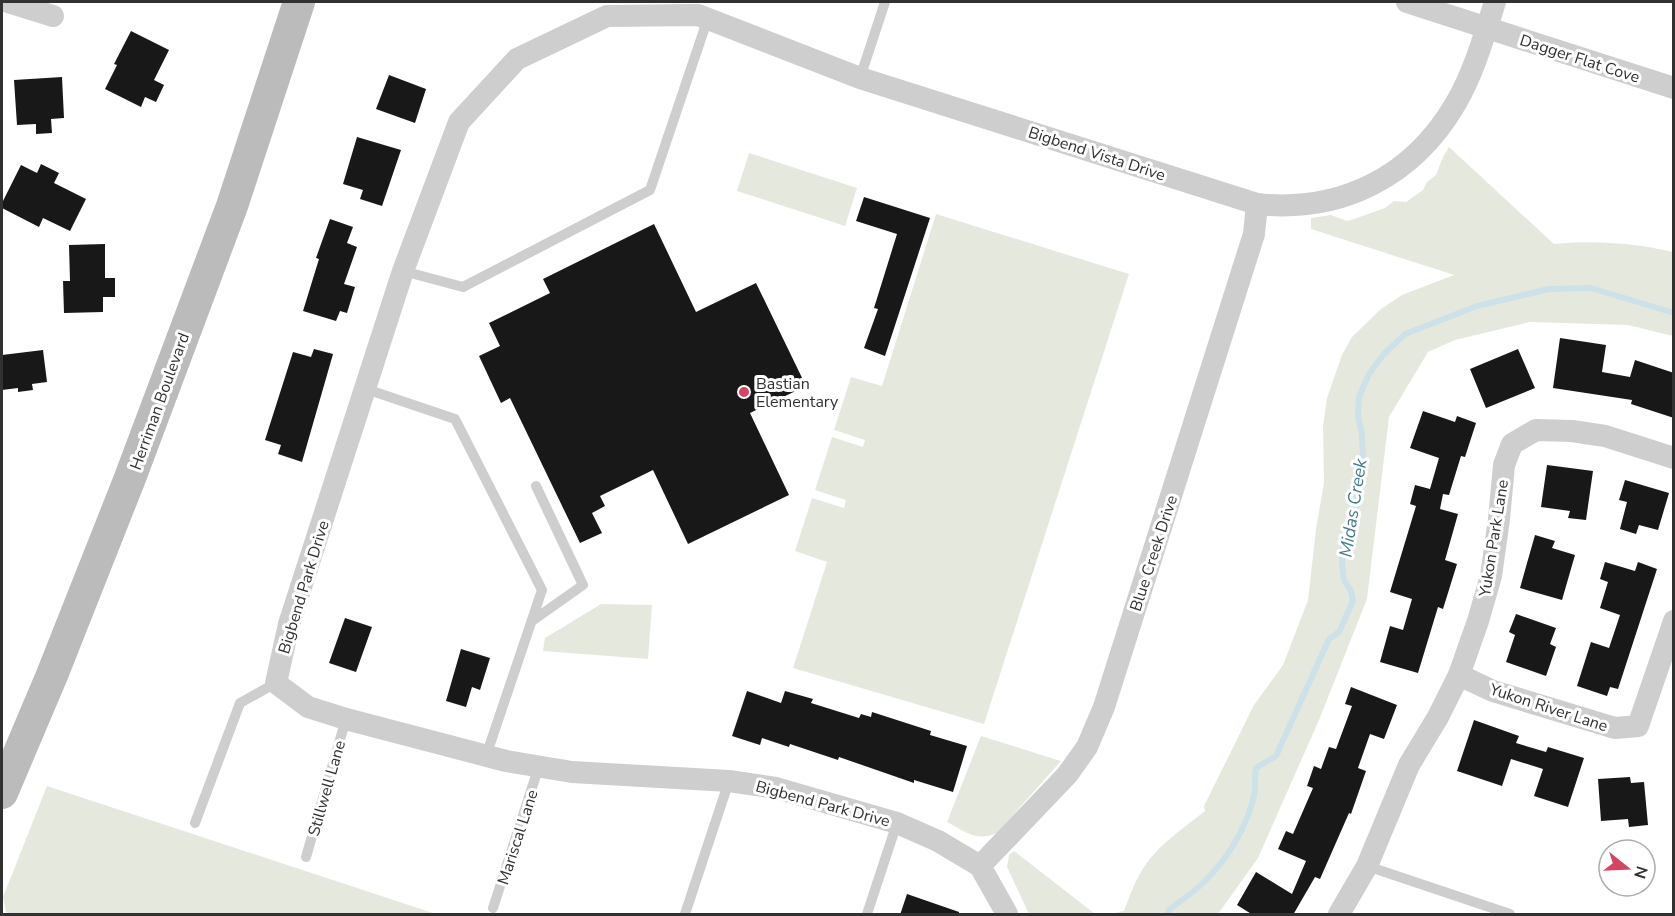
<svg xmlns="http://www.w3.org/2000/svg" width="1675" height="916" font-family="'Nunito Sans',sans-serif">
  <rect width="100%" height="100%" fill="#fff"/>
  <g fill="#e5e9dd">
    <path d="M1449 147 1554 244C1594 240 1634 243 1673 252V336L1628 325 1530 322 1455 340 1428 352 1389 417 1367 599 1319 720 1258 858 1218 914H1110L1124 911C1130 895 1136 878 1146 864 1161 843 1185 827 1205 811L1204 806 1254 705 1283 665 1308 600 1316 529 1324 483 1323 426 1327 398 1342 355 1352 337 1381 309 1402 295 1454 275 1311 229V218L1331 215 1347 221 1354 219 1385 208 1394 201 1406 202 1423 190 1427 182 1436 175 1443 157Z"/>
    <path d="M749 153 857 188 845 226 737 191Z"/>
    <path d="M936 214 1129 274 984 724 793 668 827 562 795 551 812 498 844 508 846 500 815 490 832 437 863 447 865 440 834 430 851 377 882 386Z"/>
    <path d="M601 604 652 605 648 659 543 651 545 638Z"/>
    <path d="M981 736 1061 761 997 833C976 842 966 832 947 822Z"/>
    <path d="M47 786 436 914H9L6 912 3 897Z"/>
    <path d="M1014 851 1095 914H1029L1007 867 1009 855Z"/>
  </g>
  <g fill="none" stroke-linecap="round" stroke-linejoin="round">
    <path stroke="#cce1e8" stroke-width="6" d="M1167 914 1170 909C1181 900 1193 893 1203 883 1227 860 1246 829 1254 796 1256 787 1254 778 1256 768L1276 756 1329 639 1339 632 1353 601 1351 591 1344 580 1342 564 1343 545 1352 523 1357 505 1356 481 1363 458 1362 435 1358 416 1359 397 1369 374 1383 355 1405 334 1477 306 1549 289 1591 288 1674 313"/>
  </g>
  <g fill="#181818">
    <path d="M131 31 169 50 154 80 164 85 156 102 145 97 141 107 105 89 117 65 114 64Z"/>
    <path d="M389 75 426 89 415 123 376 109Z"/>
    <path d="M62 77 64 118 51 119 52 133 36 134V124L17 125 14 80Z"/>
    <path d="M357 137 401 150 382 206 360 199 363 190 343 184Z"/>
    <path d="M41 164 59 173 54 183 86 199 70 231 43 218 39 227 2 208V203L21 165 37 173Z"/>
    <path d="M864 197 930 218 885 356 864 348 878 309 874 308 897 234 856 221Z"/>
    <path d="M330 219 353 227 347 243 357 247 344 284 355 287 347 313 340 311 336 321 303 311 319 259 316 258Z"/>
    <path d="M654 224 696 312 756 283 806 386 750 413 789 495 688 544 653 470 600 496 605 506 592 513 602 533 580 543 510 398 501 403 479 356 500 346 489 323 550 293 543 279Z"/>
    <path d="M105 244V278H115V297H103V312L64 313 63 281H70L69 245Z"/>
    <path d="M1560 338 1606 345 1602 372 1630 377 1635 360 1674 373V418L1631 404 1632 400 1553 388Z"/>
    <path d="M314 349 333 354 302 462 278 454 281 445 265 440 293 352 311 357Z"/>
    <path d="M1518 349 1535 388 1486 408 1470 369Z"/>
    <path d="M43 350 47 382 32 384 33 390 18 392V388L2 390V355Z"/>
    <path d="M1423 411 1455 422 1457 416 1476 423 1465 457 1461 456 1449 495 1443 494 1440 509 1458 514 1445 560 1457 564 1443 609 1438 607 1418 673 1380 662 1390 626 1403 630 1412 599 1390 592 1416 506 1410 504 1415 485 1430 489 1439 458 1410 448Z"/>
    <path d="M1547 465 1593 471 1586 520 1568 518 1570 511 1541 507Z"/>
    <path d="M1625 480 1669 493 1658 530 1639 525 1636 534 1620 529 1627 502 1619 500Z"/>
    <path d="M1535 535 1555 541 1552 548 1575 555 1562 600 1520 588Z"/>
    <path d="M1605 562 1635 571 1638 562 1657 569 1618 689 1610 687 1607 696 1577 686 1591 642 1609 648 1620 615 1600 608 1608 582 1600 579Z"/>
    <path d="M1516 614 1556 628 1550 644 1556 647 1546 676 1506 662 1515 635 1509 632Z"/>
    <path d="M345 618 372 627 356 672 329 663Z"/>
    <path d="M461 649 490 658 480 690 472 687 466 707 446 701Z"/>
    <path d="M1351 687 1397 705 1384 739 1370 734 1358 768 1366 771 1351 814 1349 813 1320 879 1315 877 1293 915H1253L1237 905 1256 872 1292 894 1306 861 1278 849 1286 831 1293 834 1313 788 1307 786 1314 766 1321 769 1329 747 1336 749 1352 706 1345 704Z"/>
    <path d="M747 691 781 703 785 691 813 699 811 703 859 718 861 714 871 717 872 712 931 731 930 735 967 746 953 792 914 780V783L839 757 838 760 790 744 789 747 762 738 760 745 732 736Z"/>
    <path d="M1474 720 1519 736 1516 743 1546 752 1548 747 1584 758 1568 807 1534 796 1543 769 1511 759 1502 786 1457 771Z"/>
    <path d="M1630 777 1631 783 1644 782 1648 825 1629 827 1628 819 1601 821 1598 779Z"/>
    <path d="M907 894 959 912V915H900Z"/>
  </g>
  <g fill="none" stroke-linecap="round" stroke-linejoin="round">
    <g stroke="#cecece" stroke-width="10">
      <path d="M860 78 885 2"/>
      <path d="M403 271 463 287 650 190 708 18"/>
      <path d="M366 389 455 419 542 590 486 756"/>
      <path d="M532 621 583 585 536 486"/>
      <path d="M195 823 240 703 276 683"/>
      <path d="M306 857 346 719"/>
      <path d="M1367 866 1510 914"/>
      <path d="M493 908 539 766"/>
      <path d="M685 914 729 781"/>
      <path d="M867 914 897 823"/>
    </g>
    <g stroke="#cecece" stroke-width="22">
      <path d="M8 2 53 16"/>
      <path d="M1407 2 1674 88"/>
      <path d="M1459 675 1493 691 1615 728 1638 726 1674 621"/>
      <path d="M980 866 1067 775 1087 747 1104 707 1254 234 1257 204"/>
      <path d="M1007 914 980 866 938 841 897 823 776 788 729 781 572 772 506 761 346 719 308 707 276 683 289 624 403 271 459 122 517 59 607 16 698 15 860 78 1257 204C1341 213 1413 177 1456 103 1474 72 1484 36 1495 2"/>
      <path d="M1339 914 1367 866 1409 765 1438 717 1459 675 1478 621 1491 576 1499 519 1504 465 1512 444 1536 430 1572 431 1605 436 1674 458"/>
    </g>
    <path stroke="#bbb" stroke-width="32" d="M2 793 52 675 130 478 232 206 299 2"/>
  </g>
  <circle fill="#d64463" stroke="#fff" stroke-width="2" cx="744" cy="392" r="6"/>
  <g text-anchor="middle" stroke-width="6" stroke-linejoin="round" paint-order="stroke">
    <g font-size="16" fill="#313131" stroke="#fff">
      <text transform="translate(1580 58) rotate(18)" y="6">Dagger Flat Cove</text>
      <text transform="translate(1097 153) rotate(18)" y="6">Bigbend Vista Drive</text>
      <text transform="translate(159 401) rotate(-70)" y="6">Herriman Boulevard</text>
      <text transform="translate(1493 538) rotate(-81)" y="6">Yukon Park Lane</text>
      <text transform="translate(1153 553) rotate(-72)" y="6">Blue Creek Drive</text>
      <text transform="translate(303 587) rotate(-73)" y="6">Bigbend Park Drive</text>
      <text transform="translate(1549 707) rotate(18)" y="6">Yukon River Lane</text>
      <text transform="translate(326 788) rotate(-74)" y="6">Stillwell Lane</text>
      <text transform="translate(823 803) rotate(15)" y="6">Bigbend Park Drive</text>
      <text transform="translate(517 837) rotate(-72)" y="6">Mariscal Lane</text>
    </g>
    <g font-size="16" fill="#313131" stroke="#fff" text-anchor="start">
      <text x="756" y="389">Bastian<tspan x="756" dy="18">Elementary</tspan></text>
    </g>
    <g font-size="18" font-style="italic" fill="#457a8c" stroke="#fff">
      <text transform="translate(1353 508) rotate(-81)" y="6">Midas Creek</text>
    </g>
  </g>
  <rect width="1675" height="916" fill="none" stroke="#313131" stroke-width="6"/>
  <g transform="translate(1627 868) rotate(108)"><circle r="28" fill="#ffffff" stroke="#adadad" stroke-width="1.5"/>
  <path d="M0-4.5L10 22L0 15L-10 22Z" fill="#d64463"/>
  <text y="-9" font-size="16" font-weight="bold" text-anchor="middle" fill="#313131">N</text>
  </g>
</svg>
